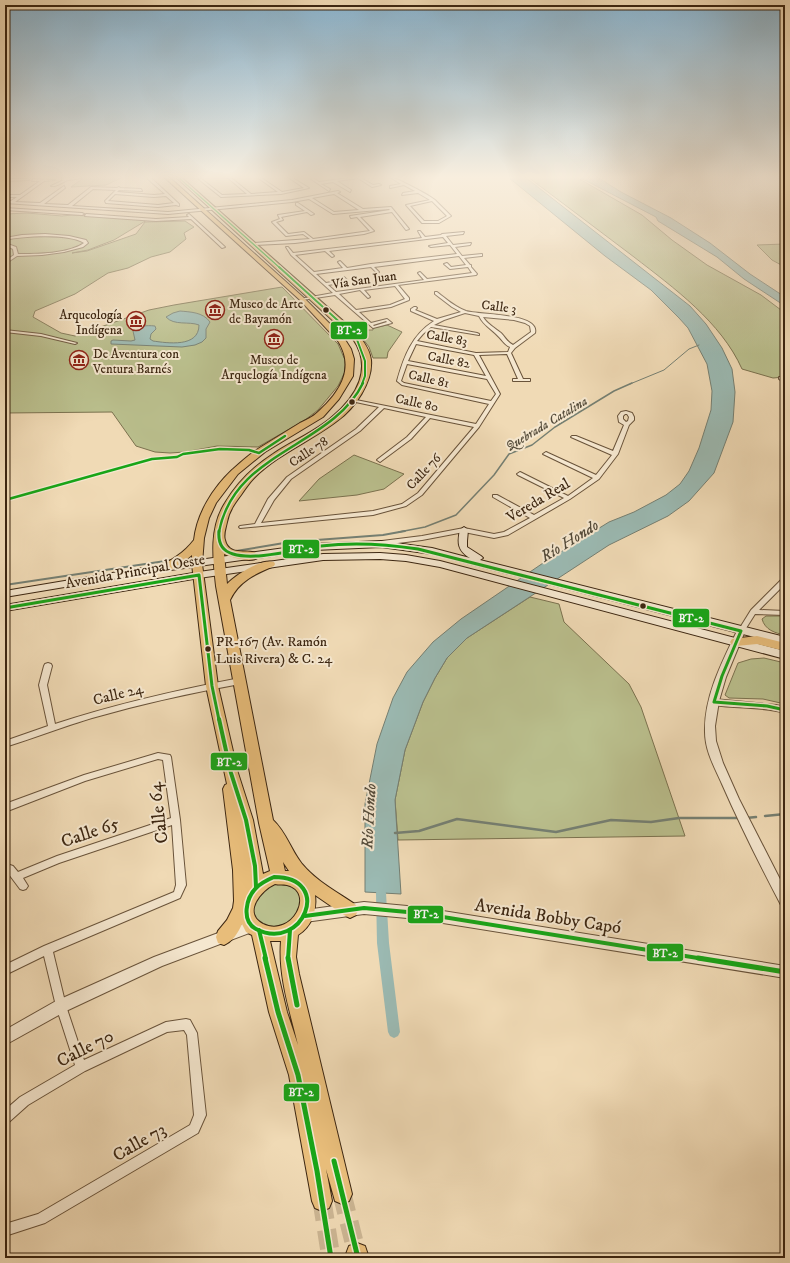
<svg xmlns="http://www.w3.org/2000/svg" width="790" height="1263" font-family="'IM FELL DW Pica',serif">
  <rect width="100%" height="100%" fill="#f0dab5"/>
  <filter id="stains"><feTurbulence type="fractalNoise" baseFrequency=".005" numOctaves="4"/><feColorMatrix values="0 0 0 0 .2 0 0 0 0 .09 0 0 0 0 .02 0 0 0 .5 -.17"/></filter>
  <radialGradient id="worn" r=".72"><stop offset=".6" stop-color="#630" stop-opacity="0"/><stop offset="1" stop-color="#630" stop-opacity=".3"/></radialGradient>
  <g fill="#babf8d" stroke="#7b724f">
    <path d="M82 177H123L106 185 71 187 82 179 80 178Z"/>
    <path d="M528 177H576L642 215 672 240 707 265 761 295 785 313V377L773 378 742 369C721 322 674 288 634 257 599 230 563 204 528 177Z"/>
    <path d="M27 213 62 216 72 215 147 220 114 240 88 250 72 253 87 251 136 234 145 222 185 221 194 227 184 233 186 239 170 252 151 257 128 268 108 273 75 294 35 311 33 317 61 333 75 336 149 310 174 305 282 287 338 344 345 360V372L338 386 318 410 305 420 258 447 217 446 185 452 170 453 155 452 136 446 112 412 5 413V214Z"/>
    <path d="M785 244V267L772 260 757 245Z"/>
    <path d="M387 325 402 332 388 352 387 358H373L369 347 360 335 368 330H373V328Z"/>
    <path d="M354 455 404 474 384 489 357 495 299 501 319 479Z"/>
    <path d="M530 597 559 604 564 622 629 684 641 707 685 836 398 840 395 800 405 750 423 702 435 678 447 658 467 638Z"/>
    <path d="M766 616H785V635C775 633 765 630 762 619Z"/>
    <path d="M764 658 785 663V704L763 699 729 698 725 695 738 663 751 659Z"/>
    <path d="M277 880 301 890 300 916 287 928 259 926 250 904Z"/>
  </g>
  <g fill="#9bbab3" stroke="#757f72">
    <path d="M508 177H525L690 306 706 324 722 348 732 369 735 392 733 422 714 473 689 501 668 516 609 545 467 638 447 658 435 678 423 702 405 750 395 800 401 894 365 892V804L377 744 393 698 407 672 433 642 461 619 546 561 609 522 634 512 666 495 680 484 689 471 699 448 711 410 712 391 707 364 688 328 679 318 651 290 605 256Z"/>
    <path d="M579 177H597L621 192 671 218 710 243 750 274 785 297V306L744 279 717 257 658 221 656 217Z"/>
    <path d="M180 311C190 312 203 312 210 322L206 329V338L202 342 195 345 182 347 111 344V341L113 340 131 341 135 340 133 331C139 326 146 325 155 326L156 329 151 334 150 339 153 341C167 343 199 348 199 325 189 321 174 326 166 317L173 313Z"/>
  </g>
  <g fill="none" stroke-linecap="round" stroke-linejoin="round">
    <path stroke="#757f72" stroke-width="1" d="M630 384 664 370 689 349 699 345"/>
    <path stroke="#757f72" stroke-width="1.5" d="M399 532 425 527 456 515 494 475 509 454 532 445 555 427 614 391 632 383"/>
    <g stroke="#757f72" stroke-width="2">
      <path d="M236 551 290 542 383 535 405 531"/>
      <path d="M5 585 172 560"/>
    </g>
    <g stroke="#757f72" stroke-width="2.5">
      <path d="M765 816 785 814"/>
      <path d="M746 818 756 817"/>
      <path d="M395 833 419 831 457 819 556 832 611 820 651 822 679 818H739"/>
    </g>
    <path fill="#9bbab3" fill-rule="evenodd" d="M381 888 385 890 386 893 389 943 400 1032 398 1036 394 1038 390 1036 388 1032 377 943 376 893 377 890Z"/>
    <g stroke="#ccb694" stroke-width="19" stroke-dasharray="19 10" stroke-linecap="butt">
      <path d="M342 1194 357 1254"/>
      <path d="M322 1201 331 1258"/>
    </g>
    <g stroke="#69533a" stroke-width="2">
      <g id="minor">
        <path d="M78 177H81C77 180 73 179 68 180 62 182 57 187 51 186L64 180H62V178H75Z"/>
        <path d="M148 177H150L179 204V206L176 205 158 207 106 203 105 201 116 190 93 189 72 206 168 212 292 200 338 191 340 192 337 193 363 209 391 207 409 229 406 230 392 212 360 217 374 231 364 234 295 243 255 245 254 243 310 239 303 234 286 236 272 222 280 219 278 215 305 211 296 205V203H298L314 214 311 215 307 212 281 217 283 220 276 222 288 234 304 232 313 239 370 231 357 217 351 218 350 216 390 210 389 209 333 214 309 199 292 202 168 214 5 203V201H11L17 197H5V195H20L40 181H32L33 179 55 180 44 181 15 202 40 203 64 186 65 188 44 204 68 205 91 187 117 188 119 187 120 188 141 189 142 191 119 190 117 192 154 195 165 194 148 179ZM115 194 154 197 166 196 174 203 158 205 108 201ZM334 194 359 210 334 212 312 198Z"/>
        <path d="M196 177H199L222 195 247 194 227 177H230L251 194 278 192 257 177H260L282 192 304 188 288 177H291L309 188 281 194 221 197Z"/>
        <path d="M356 177H362L361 178 373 185 379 184 381 185 372 187 358 178 337 181 351 190 350 192 333 182 321 184 330 189 329 191 311 179 313 178 319 182Z"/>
        <path d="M390 177C395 177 429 195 435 200 440 205 446 211 451 216L439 223H422L406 205 430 200 418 193 402 195 403 193 415 191 404 185 390 188V186L401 184ZM432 201 447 216 438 221H424L410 206Z"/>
        <path d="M7 179H28L29 180 6 181Z"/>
        <path d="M5 208 82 213 84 214 82 215 5 210Z"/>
        <path d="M86 214 156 219 189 217 187 215 189 214 225 247 222 248 191 219 156 221 85 216Z"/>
        <path d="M418 231H420L425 237 441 235 442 234 464 232 463 234 446 236 453 245 471 243 470 245 455 247 462 256 482 254V256H481L464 258 470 265H471V267L477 274 476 275 398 285 409 298V300L391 307 359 312 371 323 387 319 392 323 373 328 335 295 302 300 300 299 333 293 291 255 286 247H288L293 253 422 238ZM443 237 448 243 429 246 431 247 450 245 457 254 371 264 347 268 340 261 338 262 343 268 314 272 295 255 325 251 332 257 334 256 329 251ZM459 256 466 265 451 267 447 263 444 264 450 269 468 267 472 273 427 279 420 272 418 273 424 280 336 292 328 285 347 282 348 281 344 277 341 278 343 280 326 283 316 274 371 267 377 273 379 272 374 267ZM395 286 405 299 390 305 356 310 339 294 360 290 368 298 370 297 364 290ZM386 321 387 322 374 326 373 325Z"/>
        <path d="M45 234 69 236 86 240 88 243 83 247 64 252 42 255 17 256 5 264V261L14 255 13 249 5 245V243L16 247 18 254C37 254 68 254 84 243 69 233 22 236 5 240V238L22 235Z"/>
        <path d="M435 292H437C446 299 455 307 466 311 479 315 540 313 535 333L515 348 511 353 523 379H530V381H513V379H518L507 354 479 355 500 394 479 427 422 495 406 506 373 515 240 528 239 527 240 526 255 524 268 499 287 477 356 429 379 407 351 401V399L476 424 489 404 402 385 397 381C404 356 412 335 434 321L411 311V309L414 307H416L417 308 415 310 437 319 461 312 452 307 435 294ZM465 313 479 316C484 326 492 329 499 337 503 341 505 345 510 347L508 352 476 353 417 341 423 334 431 327 479 335V334L477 333 434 325 444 320ZM483 317 514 320 525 323 530 326 531 332 513 345C507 342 505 337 501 333 495 328 487 324 483 317ZM416 344 474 355 486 376 408 361ZM407 364 487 379 496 394 491 401 404 383 401 381ZM384 408 426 417 407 437 378 459 377 460 380 462 411 439 430 418 474 427 418 493 402 504 373 511 261 523 274 500 291 479 360 431Z"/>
        <path d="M5 330 41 334 77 343 75 344 41 336 5 332Z"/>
        <path d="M779 377H783L785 379V383L779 379Z"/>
        <path d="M626 411 632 413 634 417V420L629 425 618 454 599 479 570 499 508 535 494 538 464 532 422 540 382 545 379 543 382 541 422 536 464 528 494 534 504 532 530 518 493 497V495H497L534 515 564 498 518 475 517 474 520 472 568 496 593 478 543 454 546 452 548 453 596 475 612 455 571 437 572 436H576L613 451 624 425 619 422 618 416 621 412ZM625 414H627L629 417 628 421 626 422 623 419V416Z"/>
        <path d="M783 578H785V584L759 610 785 611V615L755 614 743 633H739L738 631 751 610Z"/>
        <path d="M48 663 51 664 52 666 47 685 55 724C116 704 178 690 240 678L243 679 244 681 243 683 240 684C190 693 141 704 92 718 62 727 34 738 5 747V741L48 726 39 685 44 666 45 664Z"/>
        <path d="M714 699 776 705 785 707V713C762 706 738 709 714 705L711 704 710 702 711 700Z"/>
        <path d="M158 753 170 755 171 757 180 820 186 885 180 898 53 952 66 1006 84 1060 166 1022 186 1019 190 1020 197 1033 206 1115 198 1133 45 1223 5 1236V1224L38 1214 190 1125 194 1115 187 1035 184 1030 167 1032 85 1071 28 1105 9 1122 5 1124V1110L20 1097 75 1065 56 1006 44 956 5 975V965L44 946 174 892 176 885 172 825 59 863 23 878 28 886 26 889 23 890 20 889 5 869 7 866 10 865 13 866 18 872 57 856 171 818 163 760 158 759 85 781 5 812V804L84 775Z"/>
      </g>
    </g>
    <g stroke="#69533a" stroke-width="2">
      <g id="tertiary">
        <path d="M741 628 745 631 726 677 719 701 715 726 716 741 723 763 739 799 785 889V907L781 905C760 865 740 825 722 784 715 768 705 751 705 732 704 697 722 662 737 631Z"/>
        <path d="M364 902 418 907 785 966V978L418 919 364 914 305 922 301 920 299 916 301 912 305 910Z"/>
        <path d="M253 920 257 922 259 926 257 930 162 966 66 1011 5 1045V1030L56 1001 154 957Z"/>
      </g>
    </g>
    <g stroke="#3c2611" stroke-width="2">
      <g id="secondary">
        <path d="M464 527 468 530 467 541V547L481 556 483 558 480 560 785 637V645L432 554 381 547 314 550 142 574 5 597V591L142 568 314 544 381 541 432 548 470 558C458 551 457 543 460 530Z"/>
        <path d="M380 553 406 555 440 561 785 651V659L440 567 406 561 380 559 323 560 199 578 5 611V605L199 572 323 554Z"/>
      </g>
    </g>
    <g stroke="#3c2611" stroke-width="2">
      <g id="primary">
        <path d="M164 177H169L304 298 344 338 351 349 354 359 353 376 339 399 323 417 265 452 238 474 216 503 209 518 204 538 202 564 218 686 238 773 253 820 263 874 270 871 259 823 216 586C213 559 209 528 225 503 237 483 253 467 273 454 292 441 315 432 332 417 357 396 373 368 353 339L176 177H181L359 335C364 343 370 350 371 360 373 382 355 408 337 421 311 441 278 454 254 478 249 483 245 489 241 495 235 503 229 511 227 522 226 527 223 535 225 540 229 559 253 546 260 556 254 564 233 558 224 554L227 584C236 575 261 558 274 562L275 564 274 566C255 574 239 581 230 600L273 820C286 832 291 850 302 864 316 881 337 892 356 905L358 910 356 915 350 918 344 915 315 895C317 911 312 926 298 935L296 957 299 974 352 1194 349 1201 342 1204 335 1201 326 1169 332 1201 329 1208 322 1211 315 1208 312 1201 289 1075 269 1012 252 935 246 932 242 924C238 933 233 941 224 945L218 943 216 937 218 931 227 920 233 908 234 901 233 870 223 789 225 785 227 784 206 686 192 564V555C184 562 169 574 158 571L156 569 158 567C172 560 184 553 194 540 197 513 213 488 232 470 241 462 251 453 261 447 274 439 287 431 300 423 306 420 313 417 318 412 339 393 356 369 338 341L300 300ZM283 862 289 871H285ZM275 884C279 885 283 884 287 885 316 892 292 938 263 924 242 913 261 890 275 884ZM270 941H281C278 976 290 1011 298 1045L287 1012Z"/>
        <path d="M357 1243 365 1246 369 1258H347L346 1254 349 1246Z"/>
      </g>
    </g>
    <g stroke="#3c2611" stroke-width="2">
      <path id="trunk" d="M757 636 785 643V651L757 644 736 646 732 645 730 642 732 639Z"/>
    </g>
    <use href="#minor" fill="#f5e7cf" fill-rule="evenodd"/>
    <use href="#tertiary" fill="#f5e7cf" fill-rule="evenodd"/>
    <use href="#secondary" fill="#f5e7cf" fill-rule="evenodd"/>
    <use href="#primary" fill="#e8bd7a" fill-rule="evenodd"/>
    <use href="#trunk" fill="#e8bd7a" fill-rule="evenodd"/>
    <g stroke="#f5e7cf" stroke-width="3">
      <path id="bus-1-far5" d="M178 177 280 268"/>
    </g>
    <g stroke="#f5e7cf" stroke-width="4">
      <path id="bus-1-far4" d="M279 267 356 337 365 361V376L362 384"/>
    </g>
    <g stroke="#f5e7cf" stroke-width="5">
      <g id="bus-1-far3">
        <path d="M5 500 152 459 177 457 183 454 220 449 249 450 259 453 285 436"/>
        <path d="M219 532C234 451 332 447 363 383"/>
      </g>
    </g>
    <g stroke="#f5e7cf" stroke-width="6">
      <g id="bus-1-far2">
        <path d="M219 531C218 542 222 551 233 554 256 561 297 549 321 546 353 542 386 544 418 549L741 631 722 676 714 702 767 706 785 710"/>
        <path d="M5 608 199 575 212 686 219 720"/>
      </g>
    </g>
    <g stroke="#f5e7cf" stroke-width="7">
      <g id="bus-1-far1">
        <path d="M219 719 231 773 246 820 255 866 256 887"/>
        <path d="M274 877C334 877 303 953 256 929 241 921 246 898 256 888 261 883 267 880 274 877Z"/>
        <path d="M305 916 364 908 418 913 704 959"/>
        <path d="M259 930 266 959"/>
        <path d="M288 959 290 930"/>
      </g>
    </g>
    <g stroke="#f5e7cf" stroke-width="8">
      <g id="bus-1">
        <path d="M265 958 278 1012 298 1075 317 1171 331 1258"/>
        <path d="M288 958 297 1005"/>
        <path d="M698 958 785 972"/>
        <path d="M334 1161 357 1254"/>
      </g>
    </g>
    <use href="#bus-1-far5" stroke="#18a518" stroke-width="1.5"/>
    <use href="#bus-1-far4" stroke="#18a518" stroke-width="2"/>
    <use href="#bus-1-far3" stroke="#18a518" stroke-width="2.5"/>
    <use href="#bus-1-far2" stroke="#18a518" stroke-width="3"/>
    <use href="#bus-1-far1" stroke="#18a518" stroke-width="4"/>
    <use href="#bus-1" stroke="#18a518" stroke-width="5"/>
  </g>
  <linearGradient id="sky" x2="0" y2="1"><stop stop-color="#89b6d3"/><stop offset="0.5" stop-color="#f8eede"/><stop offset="1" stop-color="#f8eede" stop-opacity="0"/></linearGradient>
  <rect width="790" height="354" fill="url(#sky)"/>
  <defs>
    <g id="museum-ring" transform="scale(1)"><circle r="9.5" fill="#f5e7cf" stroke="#8f2418" stroke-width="1.5"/><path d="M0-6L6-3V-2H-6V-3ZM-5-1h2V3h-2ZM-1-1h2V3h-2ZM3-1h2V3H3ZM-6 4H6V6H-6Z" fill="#8f2418"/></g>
  </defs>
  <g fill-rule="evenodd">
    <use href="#museum-ring" x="215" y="310"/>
    <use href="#museum-ring" x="136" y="321"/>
    <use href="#museum-ring" x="274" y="339"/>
    <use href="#museum-ring" x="79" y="360"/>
  </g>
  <g fill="#3c2611" stroke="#f5e7cf" stroke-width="1.5">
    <circle cx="326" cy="310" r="3.5"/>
    <circle cx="352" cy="402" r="3.5"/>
    <circle cx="643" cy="606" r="3.5"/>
    <circle cx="208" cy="649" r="3.5"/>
  </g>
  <g text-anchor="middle" stroke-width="4" stroke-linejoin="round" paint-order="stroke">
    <g font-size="13" fill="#3c2611" stroke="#f5e7cf">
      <text transform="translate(364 279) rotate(-8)" y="5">Vía San Juan</text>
      <text transform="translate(499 306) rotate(7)" y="5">Calle 3</text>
      <text transform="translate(447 337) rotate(10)" y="5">Calle 83</text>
      <text transform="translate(449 359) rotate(11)" y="5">Calle 82</text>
      <text transform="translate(429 378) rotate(13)" y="5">Calle 81</text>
      <text transform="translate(417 402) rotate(12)" y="5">Calle 80</text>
      <text transform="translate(308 451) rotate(-34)" y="5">Calle 78</text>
      <text transform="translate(423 471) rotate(-47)" y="5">Calle 76</text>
    </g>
    <g font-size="13" fill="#3c2611" stroke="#f5e7cf" text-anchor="start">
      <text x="229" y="308">Museo de Arte<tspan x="229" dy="15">de Bayamón</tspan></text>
      <text x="122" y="319" text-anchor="end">Arqueología<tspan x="122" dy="15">Indígena</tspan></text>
      <text x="93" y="358">De Aventura con<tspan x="93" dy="15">Ventura Barnés</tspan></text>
      <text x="274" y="364" text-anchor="middle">Museo de<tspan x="274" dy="15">Arquelogía Indígena</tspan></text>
    </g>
    <g font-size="13" font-style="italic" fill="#544b3a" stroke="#f5e7cf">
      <text transform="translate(546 423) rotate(-31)" y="5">Quebrada Catalina</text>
    </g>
    <g font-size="14" fill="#3c2611" stroke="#f5e7cf" text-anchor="start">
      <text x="216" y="646">PR-167 (Av. Ramón<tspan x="216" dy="17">Luis Rivera) &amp; C. 24</tspan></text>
    </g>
    <g font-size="15" fill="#3c2611" stroke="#f5e7cf">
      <text transform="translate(538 500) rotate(-31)" y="5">Vereda Real</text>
      <text transform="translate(135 571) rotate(-10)" y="5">Avenida Principal Oeste</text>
      <text transform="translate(118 694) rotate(-14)" y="5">Calle 24</text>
    </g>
    <g font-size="16" font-style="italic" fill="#544b3a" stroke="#f5e7cf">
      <text transform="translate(569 540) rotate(-32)" y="6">Río Hondo</text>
      <text transform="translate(368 816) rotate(-87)" y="6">Río Hondo</text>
    </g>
    <g font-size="18" fill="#3c2611" stroke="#f5e7cf">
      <text transform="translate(158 813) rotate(-97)" y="6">Calle 64</text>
      <text transform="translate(90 832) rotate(-19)" y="6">Calle 65</text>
      <text transform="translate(548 916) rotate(9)" y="6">Avenida Bobby Capó</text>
      <text transform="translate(85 1048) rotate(-27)" y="6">Calle 70</text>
      <text transform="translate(139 1142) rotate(-30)" y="6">Calle 73</text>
    </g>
  </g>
  <g stroke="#f5e7cf" stroke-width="1.5">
    <rect x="330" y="321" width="38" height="19" rx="4" fill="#18a518"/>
    <rect x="282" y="539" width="38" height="20" rx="4" fill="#18a518"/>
    <rect x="672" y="608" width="38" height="20" rx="4" fill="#18a518"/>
    <rect x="210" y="752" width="38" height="19" rx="4" fill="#18a518"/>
    <rect x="407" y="905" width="37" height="19" rx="4" fill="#18a518"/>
    <rect x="646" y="943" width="38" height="19" rx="4" fill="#18a518"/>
    <rect x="283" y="1083" width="37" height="19" rx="4" fill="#18a518"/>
  </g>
  <g font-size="11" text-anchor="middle" font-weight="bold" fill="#fff">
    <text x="349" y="334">BT-2</text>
    <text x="301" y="553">BT-2</text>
    <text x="691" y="622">BT-2</text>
    <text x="229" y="766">BT-2</text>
    <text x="426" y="918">BT-2</text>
    <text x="665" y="957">BT-2</text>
    <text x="301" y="1096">BT-2</text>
  </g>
  <rect width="790" height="1263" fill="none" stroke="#f0dab5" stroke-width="20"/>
  <rect x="6" y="6" width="778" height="1251" fill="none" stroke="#3c2611" stroke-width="2"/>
  <rect x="10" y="10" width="770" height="1243" fill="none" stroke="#3c2611"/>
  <rect width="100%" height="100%" filter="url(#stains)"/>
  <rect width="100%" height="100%" fill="url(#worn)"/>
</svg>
